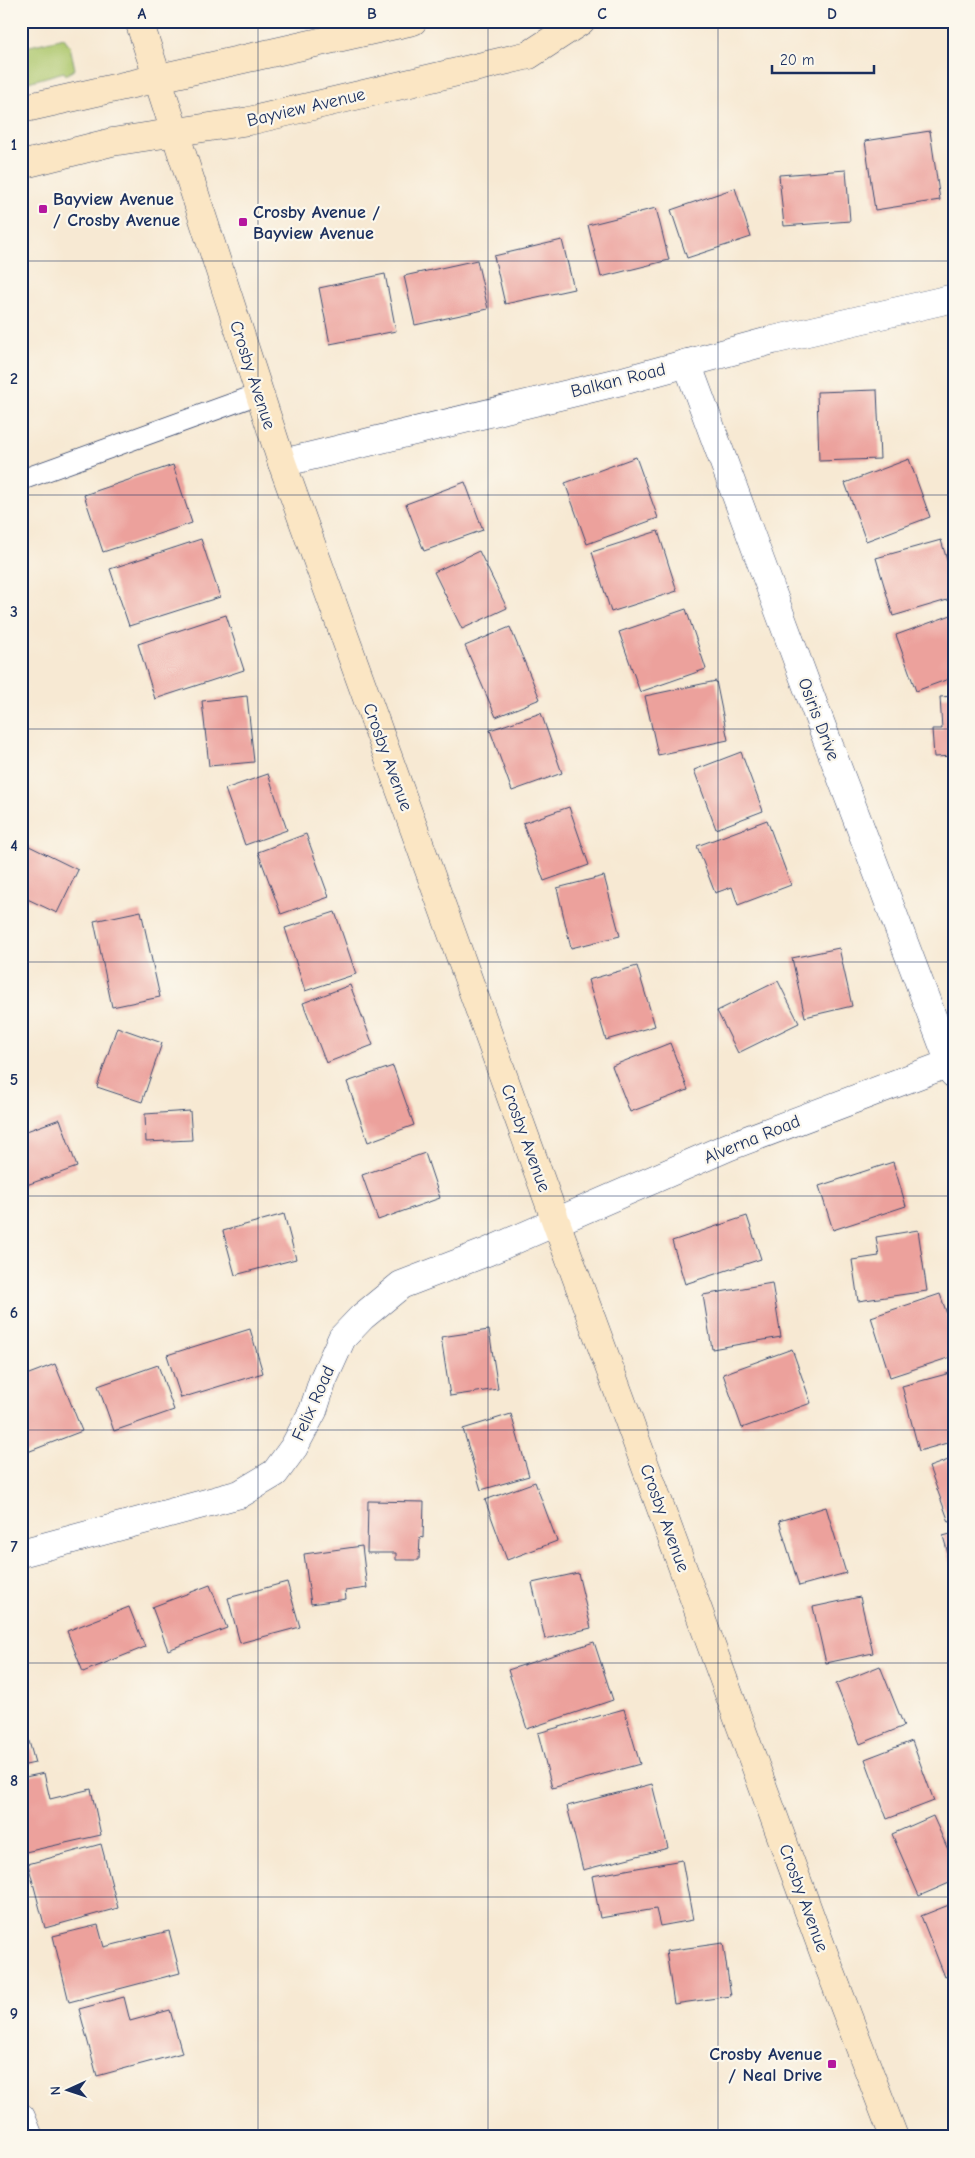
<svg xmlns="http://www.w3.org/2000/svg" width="975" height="2158" font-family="'Comic Neue',sans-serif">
  <rect width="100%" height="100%" fill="#fbf7ec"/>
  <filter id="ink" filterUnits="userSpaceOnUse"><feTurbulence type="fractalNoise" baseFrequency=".02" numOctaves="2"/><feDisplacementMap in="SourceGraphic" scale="10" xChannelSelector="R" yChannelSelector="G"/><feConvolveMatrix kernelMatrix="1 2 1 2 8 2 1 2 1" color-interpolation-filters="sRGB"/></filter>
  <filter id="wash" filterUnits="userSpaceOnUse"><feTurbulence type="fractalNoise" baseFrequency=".0096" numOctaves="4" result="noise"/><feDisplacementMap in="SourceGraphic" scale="20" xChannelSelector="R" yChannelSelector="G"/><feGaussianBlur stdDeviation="1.12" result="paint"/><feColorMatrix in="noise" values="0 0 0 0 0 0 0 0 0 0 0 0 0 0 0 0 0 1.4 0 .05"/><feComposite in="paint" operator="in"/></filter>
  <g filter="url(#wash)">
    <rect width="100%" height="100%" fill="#f7e9d3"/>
    <path fill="#adc76d" stroke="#647b66" d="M64 38 70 46 75 69 66 75 64 72 25 83 21 82V48Z"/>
    <g id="blocks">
      <g fill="#eca19c">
        <path d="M930 131 940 200 875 210 865 141Z"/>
        <path d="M846 170 850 221 784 226 779 175Z"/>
        <path d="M735 188 751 237 687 258 671 210Z"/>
        <path d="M656 208 669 260 601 277 588 225Z"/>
        <path d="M562 240 574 289 505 304 494 256Z"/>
        <path d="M477 260 488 309 415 325 404 276Z"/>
        <path d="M385 274 396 331 330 344 319 288Z"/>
        <path d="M877 390 880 459 819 461 817 392Z"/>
        <path d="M636 457 658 518 587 544 565 483Z"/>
        <path d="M909 459 930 517 866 541 845 483Z"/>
        <path d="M173 465 192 523 103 552 84 495Z"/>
        <path d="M465 482 483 530 424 551 406 504Z"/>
        <path d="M658 531 677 591 611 612 592 552Z"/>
        <path d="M201 539 220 597 129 626 110 569Z"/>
        <path d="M941 540 954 584V598L893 616 876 558Z"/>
        <path d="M479 551 507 608 462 629 434 572Z"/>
        <path d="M686 609 706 669 640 692 619 632Z"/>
        <path d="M954 614V677L916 691 896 635Z"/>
        <path d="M226 615 244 670 155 699 138 644Z"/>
        <path d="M510 627 540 699 496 717 465 646Z"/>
        <path d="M716 681 728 740 658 755 645 696Z"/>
        <path d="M247 696 254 762 209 766 202 701Z"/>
        <path d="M954 696V756L934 757 932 729H942L940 697Z"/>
        <path d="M541 713 562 773 512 791 490 730Z"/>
        <path d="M741 752 763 811 716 829 694 770Z"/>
        <path d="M268 774 287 830 245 845 225 789Z"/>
        <path d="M569 807 589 865 544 881 523 823Z"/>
        <path d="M767 820 791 885 738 905 732 887 715 893 697 846Z"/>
        <path d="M306 834 329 897 281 914 258 852Z"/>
        <path d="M21 842 78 870 57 913 21 896Z"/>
        <path d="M604 876 620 936 571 948 557 888Z"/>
        <path d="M141 911 160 997 112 1007 94 921Z"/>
        <path d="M335 912 356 974 305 991 285 928Z"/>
        <path d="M839 948 852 1006 805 1017 792 958Z"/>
        <path d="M637 966 655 1026 606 1040 588 980Z"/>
        <path d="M778 981 799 1023 738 1053 717 1011Z"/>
        <path d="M350 985 373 1045 326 1063 303 1003Z"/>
        <path d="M117 1027 162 1043 142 1102 97 1087Z"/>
        <path d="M670 1043 688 1090 630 1112 612 1066Z"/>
        <path d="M393 1066 414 1125 368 1142 347 1082Z"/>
        <path d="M190 1111 192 1140 146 1142 145 1114Z"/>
        <path d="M60 1119 77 1167 21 1187V1133Z"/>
        <path d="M425 1153 440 1198 378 1220 362 1175Z"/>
        <path d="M893 1162 906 1206 833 1230 819 1186Z"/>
        <path d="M284 1214 296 1259 235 1275 223 1231Z"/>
        <path d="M747 1216 761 1259 685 1284 672 1241Z"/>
        <path d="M918 1230 927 1291 858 1301 852 1260 879 1256 876 1237Z"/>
        <path d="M772 1283 781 1337 712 1349 703 1295Z"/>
        <path d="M940 1294 954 1334V1356L890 1377 871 1317Z"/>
        <path d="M250 1329 263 1373 181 1398 167 1355Z"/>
        <path d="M489 1330 498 1389 450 1396 441 1337Z"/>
        <path d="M792 1349 811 1403 742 1428 723 1374Z"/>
        <path d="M55 1364 82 1431 25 1453 21 1445V1377Z"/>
        <path d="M158 1365 174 1410 114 1431 98 1386Z"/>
        <path d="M954 1372V1441L919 1451 902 1386Z"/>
        <path d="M511 1414 529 1476 481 1490 463 1429Z"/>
        <path d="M954 1458V1521L949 1522 929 1467Z"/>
        <path d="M535 1482 557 1541 507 1560 485 1500Z"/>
        <path d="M368 1501 424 1502 423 1538 420 1537 419 1560H396V1553H367Z"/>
        <path d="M826 1507 846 1573 799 1586 779 1521Z"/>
        <path d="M954 1533V1570L953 1571 943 1536Z"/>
        <path d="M362 1546 367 1588 345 1591 346 1599 311 1604 304 1554Z"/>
        <path d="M578 1573 591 1628 545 1639 532 1583Z"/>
        <path d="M287 1582 300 1627 240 1643 228 1598Z"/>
        <path d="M210 1585 227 1628 168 1650 152 1607Z"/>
        <path d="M860 1597 873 1653 826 1663 813 1607Z"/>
        <path d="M129 1607 145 1647 83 1672 67 1631Z"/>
        <path d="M594 1642 613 1700 527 1729 508 1670Z"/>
        <path d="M880 1666 904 1726 860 1744 836 1684Z"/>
        <path d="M624 1709 640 1764 552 1788 538 1733Z"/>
        <path d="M21 1712 35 1763 21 1766Z"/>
        <path d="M912 1741 934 1801 887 1819 865 1759Z"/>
        <path d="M44 1773 50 1799 91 1789 101 1835 21 1853V1778Z"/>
        <path d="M652 1784 668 1848 583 1870 567 1806Z"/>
        <path d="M933 1816 954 1863V1881L919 1896 892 1834Z"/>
        <path d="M101 1844 118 1908 45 1928 28 1864Z"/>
        <path d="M682 1860 693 1920 660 1926 656 1909 600 1918 592 1876Z"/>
        <path d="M954 1903V1974L945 1977 921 1916Z"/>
        <path d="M98 1925 104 1947 169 1931 180 1973 69 2002 53 1936Z"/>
        <path d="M723 1943 731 1996 674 2004 666 1951Z"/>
        <path d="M124 1997 130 2021 170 2010 182 2053 97 2076 79 2009Z"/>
      </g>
    </g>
  </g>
  <g filter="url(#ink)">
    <use href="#blocks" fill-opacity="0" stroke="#3c4b70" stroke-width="1"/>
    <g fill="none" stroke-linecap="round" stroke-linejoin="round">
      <g stroke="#3c4b70" stroke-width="22">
        <path id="lane" d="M21 480 259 394"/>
      </g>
      <g stroke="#3c4b70" stroke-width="29">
        <g id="street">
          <path d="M687 363 816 711 954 1074"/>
          <path d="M282 463 626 380 773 340 954 298"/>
          <path d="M21 1553 240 1494 275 1473 294 1447 313 1411 323 1380 342 1338 362 1317 401 1285 487 1252 728 1147 950 1063"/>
          <path d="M21 2117 29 2137"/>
        </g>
      </g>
      <g stroke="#3c4b70" stroke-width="29">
        <g id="secondary">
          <path d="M139 21 282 463 556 1222 826 1959 894 2137"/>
          <path d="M21 109 413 21"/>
          <path d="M21 165 112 142 249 121 529 55 581 21"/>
        </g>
      </g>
      <use href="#lane" stroke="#fff" stroke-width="20"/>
      <use href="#street" stroke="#fff" stroke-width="28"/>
      <use href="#secondary" stroke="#fbe6c4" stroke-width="28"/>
    </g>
  </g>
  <path fill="none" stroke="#1b2f5e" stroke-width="1" stroke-opacity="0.55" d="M258 21V2137M488 21V2137M718 21V2137M21 261H954M21 495H954M21 729H954M21 962H954M21 1196H954M21 1430H954M21 1663H954M21 1897H954"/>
  <g fill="#b5179e" stroke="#fbf7ec" stroke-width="2">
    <rect x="38" y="204" width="10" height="10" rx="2.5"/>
    <rect x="238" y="217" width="10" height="10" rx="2.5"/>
    <rect x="827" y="2059" width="10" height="10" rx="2.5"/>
  </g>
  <g text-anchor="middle" stroke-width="4.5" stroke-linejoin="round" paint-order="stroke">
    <g font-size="18" fill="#1b2f5e" stroke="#fbf7ec">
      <text transform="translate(306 107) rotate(-13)" y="6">Bayview Avenue</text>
      <text transform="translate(253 375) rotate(72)" y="6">Crosby Avenue</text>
      <text transform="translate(618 380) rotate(-14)" y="6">Balkan Road</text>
      <text transform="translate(819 719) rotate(69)" y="6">Osiris Drive</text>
      <text transform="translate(388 757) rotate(70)" y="6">Crosby Avenue</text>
      <text transform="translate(526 1138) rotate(70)" y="6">Crosby Avenue</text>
      <text transform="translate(752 1139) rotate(-22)" y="6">Alverna Road</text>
      <text transform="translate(313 1403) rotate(-66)" y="6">Felix Road</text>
      <text transform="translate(665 1518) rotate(70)" y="6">Crosby Avenue</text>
      <text transform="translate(804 1898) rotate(70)" y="6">Crosby Avenue</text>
    </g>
    <g font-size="18" font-weight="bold" fill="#1b2f5e" stroke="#fbf7ec" text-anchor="start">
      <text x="53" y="205">Bayview Avenue<tspan x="53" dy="21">/ Crosby Avenue</tspan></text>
      <text x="253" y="218">Crosby Avenue /<tspan x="253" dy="21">Bayview Avenue</tspan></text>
      <text x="822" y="2060" text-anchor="end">Crosby Avenue<tspan x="822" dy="21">/ Neal Drive</tspan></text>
    </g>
  </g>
  <rect width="975" height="2158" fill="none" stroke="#fbf7ec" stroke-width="55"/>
  <g transform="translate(68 2090) rotate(267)" stroke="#fbf7ec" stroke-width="4" paint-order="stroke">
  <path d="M0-4L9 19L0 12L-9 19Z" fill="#1b2f5e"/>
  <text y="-8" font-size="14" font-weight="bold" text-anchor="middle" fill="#1b2f5e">N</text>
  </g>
  <path d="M772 65v8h102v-8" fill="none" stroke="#1b2f5e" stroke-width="2.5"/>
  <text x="780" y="65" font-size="15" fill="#1b2f5e" stroke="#fbf7ec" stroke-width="4" paint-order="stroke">20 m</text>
  <rect x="28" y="28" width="920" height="2102" fill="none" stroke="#1b2f5e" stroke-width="2"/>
  <g font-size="16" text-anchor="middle" font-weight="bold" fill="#1b2f5e">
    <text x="142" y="19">A</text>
    <text x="372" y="19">B</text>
    <text x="602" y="19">C</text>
    <text x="832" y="19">D</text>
    <text x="14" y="150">1</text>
    <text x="14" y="384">2</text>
    <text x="14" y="617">3</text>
    <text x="14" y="851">4</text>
    <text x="14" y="1085">5</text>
    <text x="14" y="1318">6</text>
    <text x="14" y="1552">7</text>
    <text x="14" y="1786">8</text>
    <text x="14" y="2019">9</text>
  </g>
</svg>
